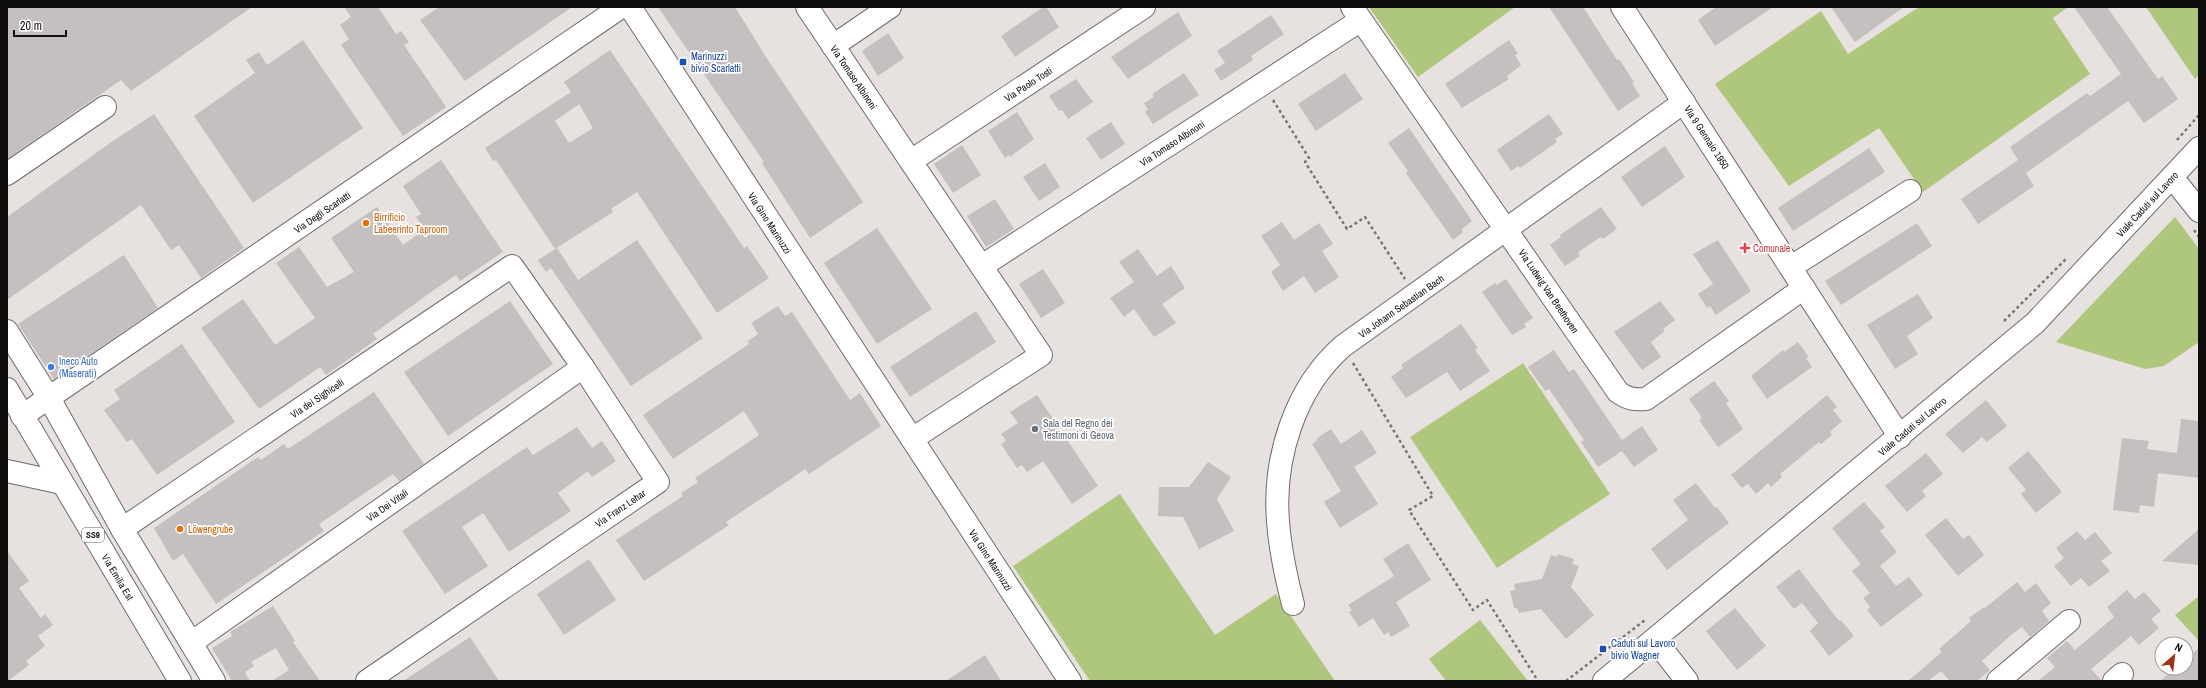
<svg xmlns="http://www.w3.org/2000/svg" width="2206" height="688" font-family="'Archivo Narrow',sans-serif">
  <rect width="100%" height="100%" fill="#e7e1df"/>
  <g fill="#afc67d">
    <path d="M1369 7H1515L1418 77Z"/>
    <path d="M1919 7H2068L2053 18 2090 74 1923 192 1879 128 1789 186 1715 84 1821 11 1848 54Z"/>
    <path d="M2146 7H2199V75L2195 79Z"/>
    <path d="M2175 217 2199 249V342L2164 366 2145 369 2056 342Z"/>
    <path d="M1523 363 1610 494 1497 568 1410 437Z"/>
    <path d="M1120 494 1215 635 1276 594 1335 681H1090L1013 566Z"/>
    <path d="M2199 596V641L2175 615Z"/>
    <path d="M1480 620 1528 681H1446L1429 659Z"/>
  </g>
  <g fill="#c5bfbf" fill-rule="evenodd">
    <path d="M7 7H252L131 91 121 80 7 159Z"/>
    <path d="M344 7H378L396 34 401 31 409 42 404 45 446 107 403 136 341 45 349 39 340 25 351 17Z"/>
    <path d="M439 7H572L465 81 420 20Z"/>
    <path d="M658 7H735L766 57 863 202 810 238 762 163 764 162Z"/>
    <path d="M1043 7H1046L1059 27 1015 57 1001 36Z"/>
    <path d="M1549 7H1583L1617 60 1619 59 1634 82 1632 83 1640 96 1618 111Z"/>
    <path d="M1716 7H1773L1715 46 1698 20Z"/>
    <path d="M1831 7H1904L1855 42Z"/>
    <path d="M2074 7H2107L2158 79 2162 76 2178 99 2144 123 2128 101 2026 173 2034 186 1978 224 1961 199 2018 160 2010 147 2087 93 2090 96 2121 74Z"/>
    <path d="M1178 12 1192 36 1128 79 1111 57Z"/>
    <path d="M1271 15 1284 34 1251 56 1253 60 1221 81 1214 70 1225 63 1217 51Z"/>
    <path d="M888 33 904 58 878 76 862 51Z"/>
    <path d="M303 40 363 128 253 203 194 116 255 73 246 60 259 52 267 65Z"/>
    <path d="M1509 40 1518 54 1515 55 1521 65 1507 76 1509 79 1462 108 1445 84Z"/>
    <path d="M610 50 744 248 747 246 769 278 717 313 637 192 611 209 613 212 555 249 496 160 493 161 485 148 571 92 564 82ZM579 104 593 128 569 143 555 121Z"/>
    <path d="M1184 73 1199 95 1153 124 1145 112 1148 110 1144 103 1154 97 1152 94Z"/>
    <path d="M1345 73 1363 99 1316 131 1298 104Z"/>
    <path d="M1076 79 1093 102 1068 119 1062 110 1059 111 1049 96Z"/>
    <path d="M1017 112 1034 139 1010 157 1009 155 1005 158 988 131Z"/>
    <path d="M154 114 244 248 201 278 179 245 171 250 141 205 7 300V217L110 143Z"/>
    <path d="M1549 114 1563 134 1555 139 1557 142 1520 168 1518 166 1511 171 1497 150Z"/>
    <path d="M1111 122 1125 144 1101 160 1086 138Z"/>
    <path d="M1409 128 1472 221 1462 229 1463 232 1453 240 1406 173 1408 171 1388 143Z"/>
    <path d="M962 145 981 175 953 193 934 164Z"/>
    <path d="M1665 146 1685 177 1642 207 1621 177Z"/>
    <path d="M1869 148 1885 172 1793 231 1778 208Z"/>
    <path d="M441 160 503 252 460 281 456 275 434 290 373 334 377 339 326 375 320 367 259 409 201 328 243 299 275 345 315 318 276 263 299 247 327 287 354 272 331 238 377 207 403 245 425 229 416 217 421 214 403 186Z"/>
    <path d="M1045 163 1060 187 1039 201 1023 177Z"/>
    <path d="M995 199 1014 229 986 247 967 216Z"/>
    <path d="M1601 207 1617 229 1603 239 1601 237 1578 252 1580 256 1565 266 1550 245 1561 237 1560 235Z"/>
    <path d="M1282 222 1294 240 1319 223 1333 244 1322 251 1339 277 1315 293 1304 276 1283 291 1271 272 1280 265 1261 236Z"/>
    <path d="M1917 223 1932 246 1841 305 1825 281Z"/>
    <path d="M877 228 932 309 877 344 824 263Z"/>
    <path d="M637 240 703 338 631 386 551 268 546 272 538 260 557 248 578 280Z"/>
    <path d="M1718 240 1751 291 1716 315 1710 306 1707 308 1698 294 1713 284 1693 254Z"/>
    <path d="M1138 249 1157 276 1171 266 1185 288 1162 304 1176 323 1154 337 1134 309 1124 317 1110 298 1134 282 1119 262Z"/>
    <path d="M124 255 158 308 54 379 18 324Z"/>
    <path d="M1043 269 1065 303 1041 318 1019 284Z"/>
    <path d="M1506 279 1533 318 1524 324 1526 327 1512 335 1482 292 1495 283 1497 285Z"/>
    <path d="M1918 294 1933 318 1907 336 1918 354 1895 369 1867 325Z"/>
    <path d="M510 301 553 364 448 436 404 372Z"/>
    <path d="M1660 301 1675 320 1663 329 1665 331 1651 342 1661 357 1642 370 1614 332Z"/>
    <path d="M778 306 785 316 792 312 850 400 860 393 881 426 809 474 805 469 791 479 726 522 729 525 644 581 616 540 683 496 681 493 698 482 695 478 759 435 744 411 673 459 643 415 749 344 748 341 758 334 751 323Z"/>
    <path d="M976 311 996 342 910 397 890 367Z"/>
    <path d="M1461 324 1478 348 1475 350 1490 371 1460 391 1447 372 1406 398 1391 377 1403 368 1401 365Z"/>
    <path d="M1798 342 1809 357 1806 358 1812 367 1767 399 1751 376 1783 350 1784 352Z"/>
    <path d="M182 344 235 422 157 475 132 439 127 442 104 410 120 399 114 390Z"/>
    <path d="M1554 350 1569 372 1574 369 1622 440 1642 426 1658 450 1634 467 1622 451 1598 467 1581 442 1584 440 1549 389 1545 391 1528 367Z"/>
    <path d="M1714 381 1729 401 1726 403 1743 429 1718 447 1699 420 1702 418 1689 399Z"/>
    <path d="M374 392 424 464 399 481 393 474 319 524 324 531 216 604 183 554 173 561 154 528 258 457 261 460 284 444 288 449Z"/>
    <path d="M1037 395 1098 486 1072 504 1043 461 1027 472 1022 465 1017 468 1001 444 1006 441 1001 434 1018 423 1010 412Z"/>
    <path d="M1827 395 1837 407 1833 410 1842 421 1830 432 1832 435 1821 444 1819 442 1780 474 1782 477 1771 487 1768 483 1756 494 1748 484 1742 488 1731 475Z"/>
    <path d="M1986 400 2007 426 1987 442 1982 437 1963 453 1945 434Z"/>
    <path d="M2181 419 2199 421V478L2158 473 2154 507 2140 505 2139 513 2113 510 2122 438 2149 441 2147 449 2177 453Z"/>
    <path d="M577 427 592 448 602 441 616 461 592 477 588 471 558 493 571 511 509 552 483 513 462 527 488 566 445 594 402 531 527 447 533 455Z"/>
    <path d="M1331 429 1341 444 1362 430 1377 453 1354 467 1378 504 1340 528 1324 502 1341 491 1312 444 1318 440 1317 438Z"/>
    <path d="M2028 451 2062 492 2036 513 2021 494 2026 490 2008 468Z"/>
    <path d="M1926 453 1943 474 1922 491 1926 496 1907 512 1885 486Z"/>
    <path d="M1208 462 1231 477 1217 499 1234 531 1199 549 1183 517 1158 516 1159 487H1189Z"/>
    <path d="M1696 483 1715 508 1717 507 1729 523 1667 570 1651 549 1688 520 1673 500Z"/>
    <path d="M1864 502 1885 527 1880 531 1897 552 1880 566 1896 586 1909 577 1923 595 1881 627 1867 610 1870 607 1863 598 1870 593 1852 571 1861 564 1832 528Z"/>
    <path d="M1946 518 1963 539 1969 535 1984 555 1958 576 1925 535Z"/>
    <path d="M2199 529V565L2162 561Z"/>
    <path d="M2077 531 2085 540 2095 532 2112 553 2101 561 2110 571 2089 587 2081 578 2071 586 2054 566 2064 558 2056 548Z"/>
    <path d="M1408 543 1431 580 1396 602 1410 626 1391 637 1388 632 1384 635 1373 618 1359 627 1349 612 1352 610 1348 605 1394 576 1383 559Z"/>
    <path d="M7 551 29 581 19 588 41 618 45 614 53 625 38 636 45 646 26 661 29 665 8 681Z"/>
    <path d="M1558 554 1574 559 1572 564 1579 566 1571 587 1594 615 1566 639 1541 609 1519 613 1517 608H1514L1510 591 1515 590 1514 584 1542 579 1551 555 1557 557Z"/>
    <path d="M589 559 616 600 564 635 537 594Z"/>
    <path d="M1799 569 1839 621 1841 620 1854 636 1829 656 1810 631 1818 623 1802 603 1794 609 1776 587Z"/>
    <path d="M2017 582 2025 592 2036 583 2051 603 2042 611 2049 621 2030 637 2022 627 2011 635 1982 661 1990 670 1977 681H1950L1941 671 1928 681H1908L1942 652 1939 649 1971 621 1969 618 1984 607 1985 608Z"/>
    <path d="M2127 590 2135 599 2144 592 2161 611 2151 619 2159 628 2139 645 2131 636 2091 669 2102 681H2038L2055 667 2047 658 2067 641 2075 650 2114 617 2107 607Z"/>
    <path d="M273 606 295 641 293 642 320 681H272L289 670 276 648 251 662 254 666 245 672 250 681H232L212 648 232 636 230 632Z"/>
    <path d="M1735 608 1766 646 1737 670 1706 631Z"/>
    <path d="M470 637 499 681H403L426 666Z"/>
    <path d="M2199 648V681H2160L2175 668H2186V659Z"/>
    <path d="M985 655 1001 681H946Z"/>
  </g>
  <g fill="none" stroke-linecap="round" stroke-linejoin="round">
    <g stroke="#706b6a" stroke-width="24">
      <g id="minor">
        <path d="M630 7 1070 681"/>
        <path d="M807 7 1041 355 912 439"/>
        <path d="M1352 7 1618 392C1628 399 1634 400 1646 399L1804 288"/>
        <path d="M1622 7 1900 437"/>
        <path d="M833 46 890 7"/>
        <path d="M911 161 1144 7"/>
        <path d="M7 174 105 107"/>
        <path d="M2172 177 2199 211"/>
        <path d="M982 266 1361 20"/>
        <path d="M1791 267 1910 191"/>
        <path d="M7 331 49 398 122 529 214 681"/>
        <path d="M22 416 621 7"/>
        <path d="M7 471 62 483"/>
        <path d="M122 529 512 266 583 367 658 482 367 681"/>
        <path d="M1293 604C1286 577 1280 549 1278 521 1273 458 1295 388 1343 346L1684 102"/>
        <path d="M1655 640 1687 681"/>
        <path d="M191 643 583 367"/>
        <path d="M1604 681 2035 323 2199 148"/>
        <path d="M1998 681 2069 621"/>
        <path d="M2114 681 2122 674"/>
      </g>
    </g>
    <g stroke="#706b6a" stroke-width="24">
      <path id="major" d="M7 389 180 681"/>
    </g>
    <g stroke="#797573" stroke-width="2.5" stroke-dasharray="3 3" stroke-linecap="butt">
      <path d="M1273 100 1309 158 1305 162 1347 229 1365 217 1405 279"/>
      <path d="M2177 140 2199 115"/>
      <path d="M2194 230 2199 237"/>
      <path d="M2004 321 2066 259"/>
      <path d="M1353 363 1433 496 1409 510 1473 610 1487 600 1538 681"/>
      <path d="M1566 681 1645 620"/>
    </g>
    <use href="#minor" stroke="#fff" stroke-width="22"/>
    <use href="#major" stroke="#fff" stroke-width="22"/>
  </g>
  <g fill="#1a4fb4" stroke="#fff" stroke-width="1.5">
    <rect x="679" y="58" width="8" height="8" rx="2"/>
    <rect x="1599" y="645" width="8" height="8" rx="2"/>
  </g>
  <g fill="#e8710a" stroke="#fff" stroke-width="1.5">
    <circle cx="366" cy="223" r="4"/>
    <circle cx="180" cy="529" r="4"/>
  </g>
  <path fill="#e0444e" stroke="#fff" stroke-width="1.5" d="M1743 242h4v4h4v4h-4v4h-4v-4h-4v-4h4z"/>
  <circle fill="#3f7fe0" stroke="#fff" stroke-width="1.5" cx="51" cy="367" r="4"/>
  <circle fill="#6b7280" stroke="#fff" stroke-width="1.5" cx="1035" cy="429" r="4"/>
  <g text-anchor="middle" stroke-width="3.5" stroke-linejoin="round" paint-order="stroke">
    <rect fill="#fff" stroke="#585656" stroke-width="1" x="82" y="528" width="22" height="14" rx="3"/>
    <g font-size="9" font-weight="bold" fill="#100e0d">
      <text x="93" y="538">SS9</text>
    </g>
    <g font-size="10" fill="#164399" stroke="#fff" text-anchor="start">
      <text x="691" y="60">Marinuzzi<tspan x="691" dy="12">bivio Scarlatti</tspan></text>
      <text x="1611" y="647">Caduti sul Lavoro<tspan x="1611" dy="12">bivio Wagner</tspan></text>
    </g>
    <g font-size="10" fill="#100e0d" stroke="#fff">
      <text transform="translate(854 77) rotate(56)" y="4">Via Tomaso Albinoni</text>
      <text transform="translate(1028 84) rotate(-33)" y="4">Via Paolo Tosti</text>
      <text transform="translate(1707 137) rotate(57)" y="4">Via 9 Gennaio 1950</text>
      <text transform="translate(1172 143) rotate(-33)" y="4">Via Tomaso Albinoni</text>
      <text transform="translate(2147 204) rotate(-47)" y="4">Viale Caduti sul Lavoro</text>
      <text transform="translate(322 212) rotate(-34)" y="4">Via Degli Scarlatti</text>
      <text transform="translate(770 223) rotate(57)" y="4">Via Gino Marinuzzi</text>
      <text transform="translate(1549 291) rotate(56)" y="4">Via Ludwig Van Beethoven</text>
      <text transform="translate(1401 306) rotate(-35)" y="4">Via Johann Sebastian Bach</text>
      <text transform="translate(317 398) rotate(-34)" y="4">Via dei Sighicelli</text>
      <text transform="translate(1912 426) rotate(-40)" y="4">Viale Caduti sul Lavoro</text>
      <text transform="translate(387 505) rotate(-35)" y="4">Via Dei Vitali</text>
      <text transform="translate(620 508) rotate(-34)" y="4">Via Franz Lehar</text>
      <text transform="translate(991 560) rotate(57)" y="4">Via Gino Marinuzzi</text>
      <text transform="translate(118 577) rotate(59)" y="4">Via Emilia Est</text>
    </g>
    <g font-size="10" fill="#c56008" stroke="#fff" text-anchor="start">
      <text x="374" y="221">Birrificio<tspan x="374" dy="12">Labeerinto Taproom</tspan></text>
      <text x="188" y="533">Löwengrube</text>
    </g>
    <g font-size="10" fill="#be3a42" stroke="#fff" text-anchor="start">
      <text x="1753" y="252">Comunale</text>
    </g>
    <g font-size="10" fill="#366cbe" stroke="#fff" text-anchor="start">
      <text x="59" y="365">Ineco Auto<tspan x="59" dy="12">(Maserati)</tspan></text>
    </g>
    <g font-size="10" fill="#5b616d" stroke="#fff" text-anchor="start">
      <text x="1043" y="427">Sala del Regno dei<tspan x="1043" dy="12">Testimoni di Geova</tspan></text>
    </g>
  </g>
  <rect width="2206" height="688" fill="none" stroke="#100e0d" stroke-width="16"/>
  <g transform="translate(2174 656) rotate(28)"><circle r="19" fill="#ffffff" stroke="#9f9f9e"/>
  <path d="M0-3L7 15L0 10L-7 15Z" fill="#9c3417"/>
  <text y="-6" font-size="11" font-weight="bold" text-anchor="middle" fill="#100e0d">N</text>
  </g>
  <path d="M14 30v6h52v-6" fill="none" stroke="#100e0d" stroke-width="2"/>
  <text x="20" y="30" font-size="12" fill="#100e0d" stroke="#ffffff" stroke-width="3" paint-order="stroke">20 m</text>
</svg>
